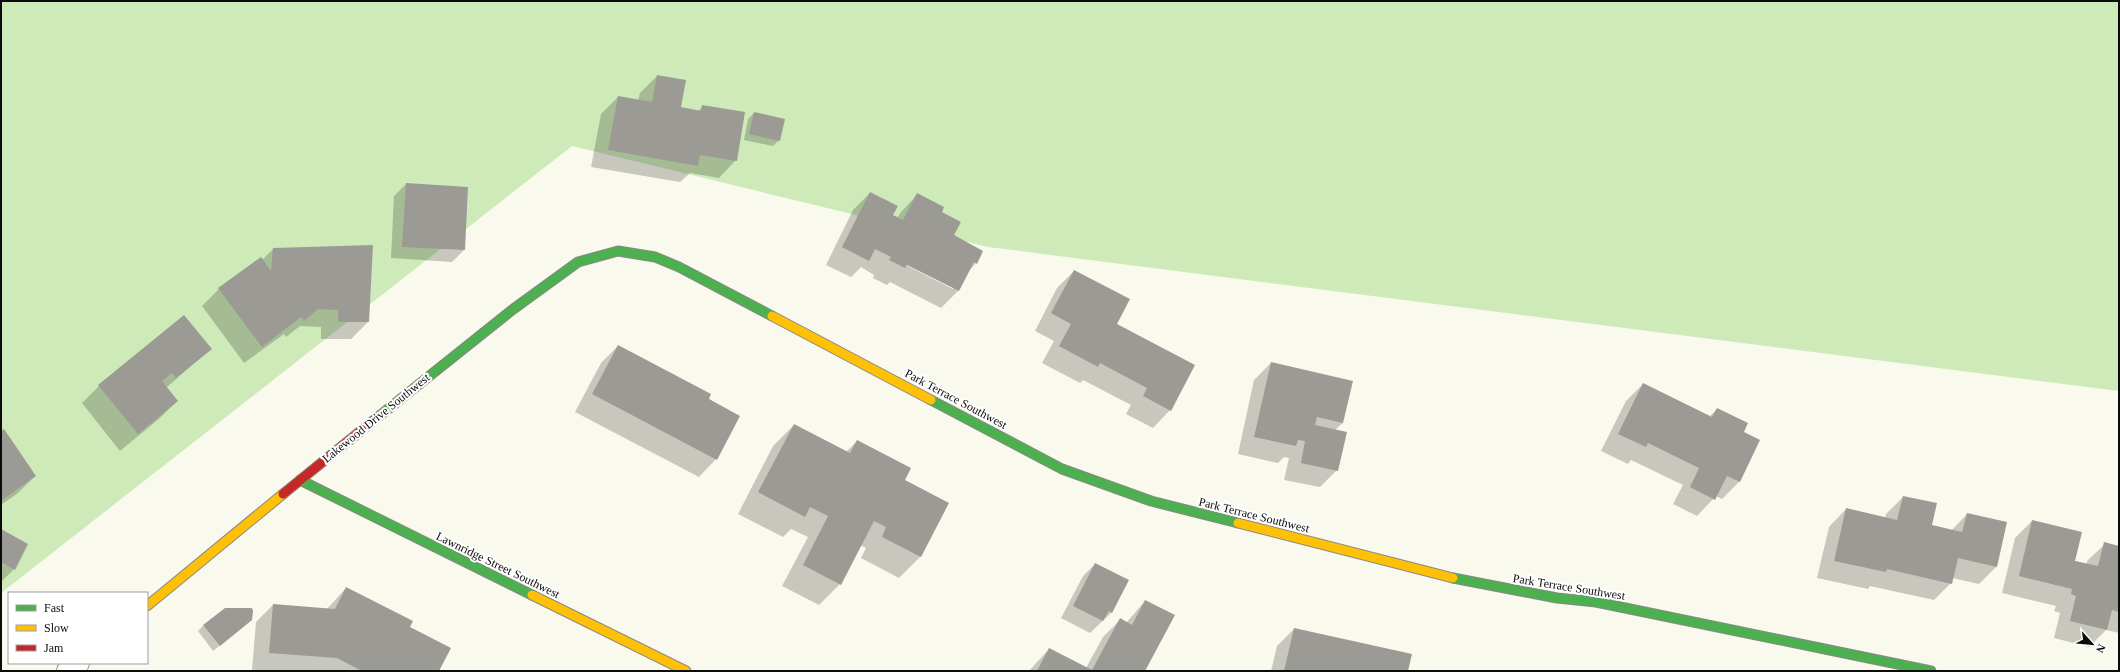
<svg xmlns="http://www.w3.org/2000/svg" width="2120" height="672" font-family="'Times New Roman',serif">
  <rect width="100%" height="100%" fill="#faf9ed"/>
  <path fill="#ceeab9" d="M1 1H2119V391L988 247 572 146 1 593Z"/>
  <g fill="#0003" fill-rule="evenodd">
    <path d="M657 76 680 108 698 111 703 106 736 160 719 178 690 173 680 182 591 167 601 114 618 97 638 101 640 93Z"/>
    <path d="M754 113 779 140 773 146 744 140 748 119Z"/>
    <path d="M406 184 464 250 452 262 391 258 394 196Z"/>
    <path d="M870 193 892 216 897 218 901 212 918 194 940 212 952 236 976 263 969 271 958 291 941 308 890 282 887 285 873 278 874 275 861 267 851 277 826 265 853 210ZM903 261 953 287V289L902 263Z"/>
    <path d="M273 249 368 322 351 339H321V327L300 326 286 337 284 334 244 363 202 306 219 289 262 260Z"/>
    <path d="M1074 271 1115 325 1193 366 1170 410 1153 428 1126 414 1131 405 1083 380 1080 383 1042 363 1054 341 1035 331 1057 288Z"/>
    <path d="M184 317 210 349 166 388 177 401 160 418 120 451 82 403 99 386Z"/>
    <path d="M618 346 738 416 716 459 699 477 575 412 601 363Z"/>
    <path d="M1271 363 1343 423 1335 430 1337 470 1320 487 1284 480 1289 458 1284 457 1278 463 1238 454 1254 380Z"/>
    <path d="M1643 384 1709 417 1717 409 1743 433 1739 482 1722 499 1716 496 1697 516 1673 504 1683 485 1631 460 1628 464 1601 451 1626 401Z"/>
    <path d="M794 425 846 452 857 441 903 480 948 503 920 557 899 578 861 558 866 548 860 545 840 584 819 605 782 586 808 537 791 529 783 537 738 514 773 446Z"/>
    <path d="M1 432 35 476 18 493 1 505Z"/>
    <path d="M1903 497 1931 526 1951 531 1967 514 1996 567 1979 584 1952 578 1951 583 1934 600 1870 586 1868 589 1817 578 1829 527 1846 509 1885 518 1886 514Z"/>
    <path d="M2032 521 2074 561 2087 564V561L2105 544 2119 547V633L2106 630 2089 647 2054 638 2060 613 2054 611 2056 606 2002 593 2015 538Z"/>
    <path d="M1 530 14 569 1 582Z"/>
    <path d="M1095 564 1112 612 1090 633 1061 618 1083 576Z"/>
    <path d="M346 588 409 627 438 671 252 670 256 622 273 605 327 609Z"/>
    <path d="M1145 601 1144 671H1029L1049 649 1086 668 1103 637 1120 620 1126 623Z"/>
    <path d="M251 620 213 651 198 631 204 625Z"/>
    <path d="M1294 629 1407 671H1271L1277 646Z"/>
  </g>
  <g fill="#9c9a94">
    <path d="M657 75 686 80 681 107 701 111 702 105 745 112 737 161 700 155 698 166 608 150 618 96 652 102Z"/>
    <path d="M754 112 785 119 780 141 749 134Z"/>
    <path d="M406 183 468 187 465 250 402 247Z"/>
    <path d="M870 192 898 206 893 215 903 220 917 193 944 207 942 212 961 222 954 235 983 251 977 264 974 262 959 291 907 265 905 268 889 260 891 257 875 249 869 261 842 247Z"/>
    <path d="M373 245 369 322H338V310L318 309 304 321 301 317 262 347 218 288 261 257 271 271 273 248Z"/>
    <path d="M1074 270 1130 299 1117 324 1195 365 1171 411 1143 396 1147 388 1100 363 1098 367 1059 346 1071 324 1051 313Z"/>
    <path d="M184 315 212 349 176 378 172 373 162 381 178 401 138 434 98 385Z"/>
    <path d="M618 345 711 394 709 399 740 416 717 460 592 394Z"/>
    <path d="M1271 362 1353 381 1343 423 1317 417 1315 425 1347 432 1338 471 1301 463 1305 441 1298 440 1296 446 1254 437Z"/>
    <path d="M1643 383 1712 417 1717 408 1748 423 1744 432 1760 440 1740 482 1727 476 1715 500 1690 487 1699 468 1648 443 1646 447 1618 434Z"/>
    <path d="M794 424 850 453 857 440 911 468 905 480 949 503 921 557 882 537 886 527 874 521 841 585 803 565 828 516 810 507 805 517 758 492Z"/>
    <path d="M4 429 36 476 1 501V431Z"/>
    <path d="M1903 496 1937 503 1932 525 1962 532 1967 513 2007 522 1997 567 1958 558 1952 584 1887 569 1886 572 1834 561 1846 508 1897 520Z"/>
    <path d="M2032 520 2082 532 2075 561 2098 566 2104 542 2119 546V612L2112 610 2107 630 2070 621 2076 596 2071 594 2072 589 2019 576Z"/>
    <path d="M1 529 28 544 15 570 1 562Z"/>
    <path d="M1095 563 1129 580 1112 613 1109 611 1103 621 1073 606Z"/>
    <path d="M346 587 413 621 410 627 451 648 439 671H362L337 658 269 653 273 604 335 609Z"/>
    <path d="M1145 600 1175 615 1145 671H1037L1049 648 1092 670 1120 618 1132 625Z"/>
    <path d="M225 608H252L253 611 252 620 220 646 203 625Z"/>
    <path d="M1294 628 1412 654 1408 671H1284Z"/>
  </g>
  <g fill="none" stroke-linecap="round" stroke-linejoin="round">
    <g stroke="#93928d" stroke-width="24">
      <path id="street" d="M68 671 78 663"/>
    </g>
    <g stroke="#898983" stroke-width="11">
      <g id="fast">
        <path d="M931 400 1062 469 1151 501 1238 523"/>
        <path d="M373 421 512 310 578 262 618 251 655 257 679 267 772 316"/>
        <path d="M300 480 532 595"/>
        <path d="M1453 578 1557 598 1596 602 1931 671"/>
      </g>
    </g>
    <g stroke="#898983" stroke-width="11">
      <g id="slow">
        <path d="M772 316 931 400"/>
        <path d="M1238 523 1453 578"/>
        <path d="M532 595 686 671"/>
        <path d="M147 606 283 494"/>
      </g>
    </g>
    <g stroke="#898983" stroke-width="11">
      <path id="jam" d="M283 494 373 421"/>
    </g>
    <use href="#street" stroke="#fefefc" stroke-width="22"/>
    <use href="#fast" stroke="#4caf50" stroke-width="9"/>
    <use href="#slow" stroke="#ffc107" stroke-width="9"/>
    <use href="#jam" stroke="#c62828" stroke-width="9"/>
  </g>
  <g text-anchor="middle" stroke-width="4" stroke-linejoin="round" paint-order="stroke">
    <g font-size="12" fill="#0b0b0b" stroke="#fff">
      <text transform="translate(956 399) rotate(28)" y="4">Park Terrace Southwest</text>
      <text transform="translate(376 418) rotate(-39)" y="4">Lakewood Drive Southwest</text>
      <text transform="translate(1254 515) rotate(14)" y="4">Park Terrace Southwest</text>
      <text transform="translate(498 565) rotate(26)" y="4">Lawnridge Street Southwest</text>
      <text transform="translate(1569 587) rotate(9)" y="4">Park Terrace Southwest</text>
    </g>
  </g>
  <rect width="2120" height="672" fill="none" stroke="#0b0b0b" stroke-width="4"/>
  <rect x="8" y="592" width="140" height="72" fill="#ffffff" stroke="#9d9d9d"/>
  <rect x="16" y="605" width="20" height="6" fill="#4caf50" stroke="#9d9d9d"/>
  <text x="44" y="612" font-size="12" fill="#0b0b0b">Fast</text>
  <rect x="16" y="625" width="20" height="6" fill="#ffc107" stroke="#9d9d9d"/>
  <text x="44" y="632" font-size="12" fill="#0b0b0b">Slow</text>
  <rect x="16" y="645" width="20" height="6" fill="#c62828" stroke="#9d9d9d"/>
  <text x="44" y="652" font-size="12" fill="#0b0b0b">Jam</text>
  <g transform="translate(2092 644) rotate(117)" stroke="#ffffff" stroke-width="3" paint-order="stroke">
  <path d="M0-3L7 15L0 10L-7 15Z" fill="#0b0b0b"/>
  <text y="-6" font-size="11" font-weight="bold" text-anchor="middle" fill="#0b0b0b">N</text>
  </g>
</svg>
